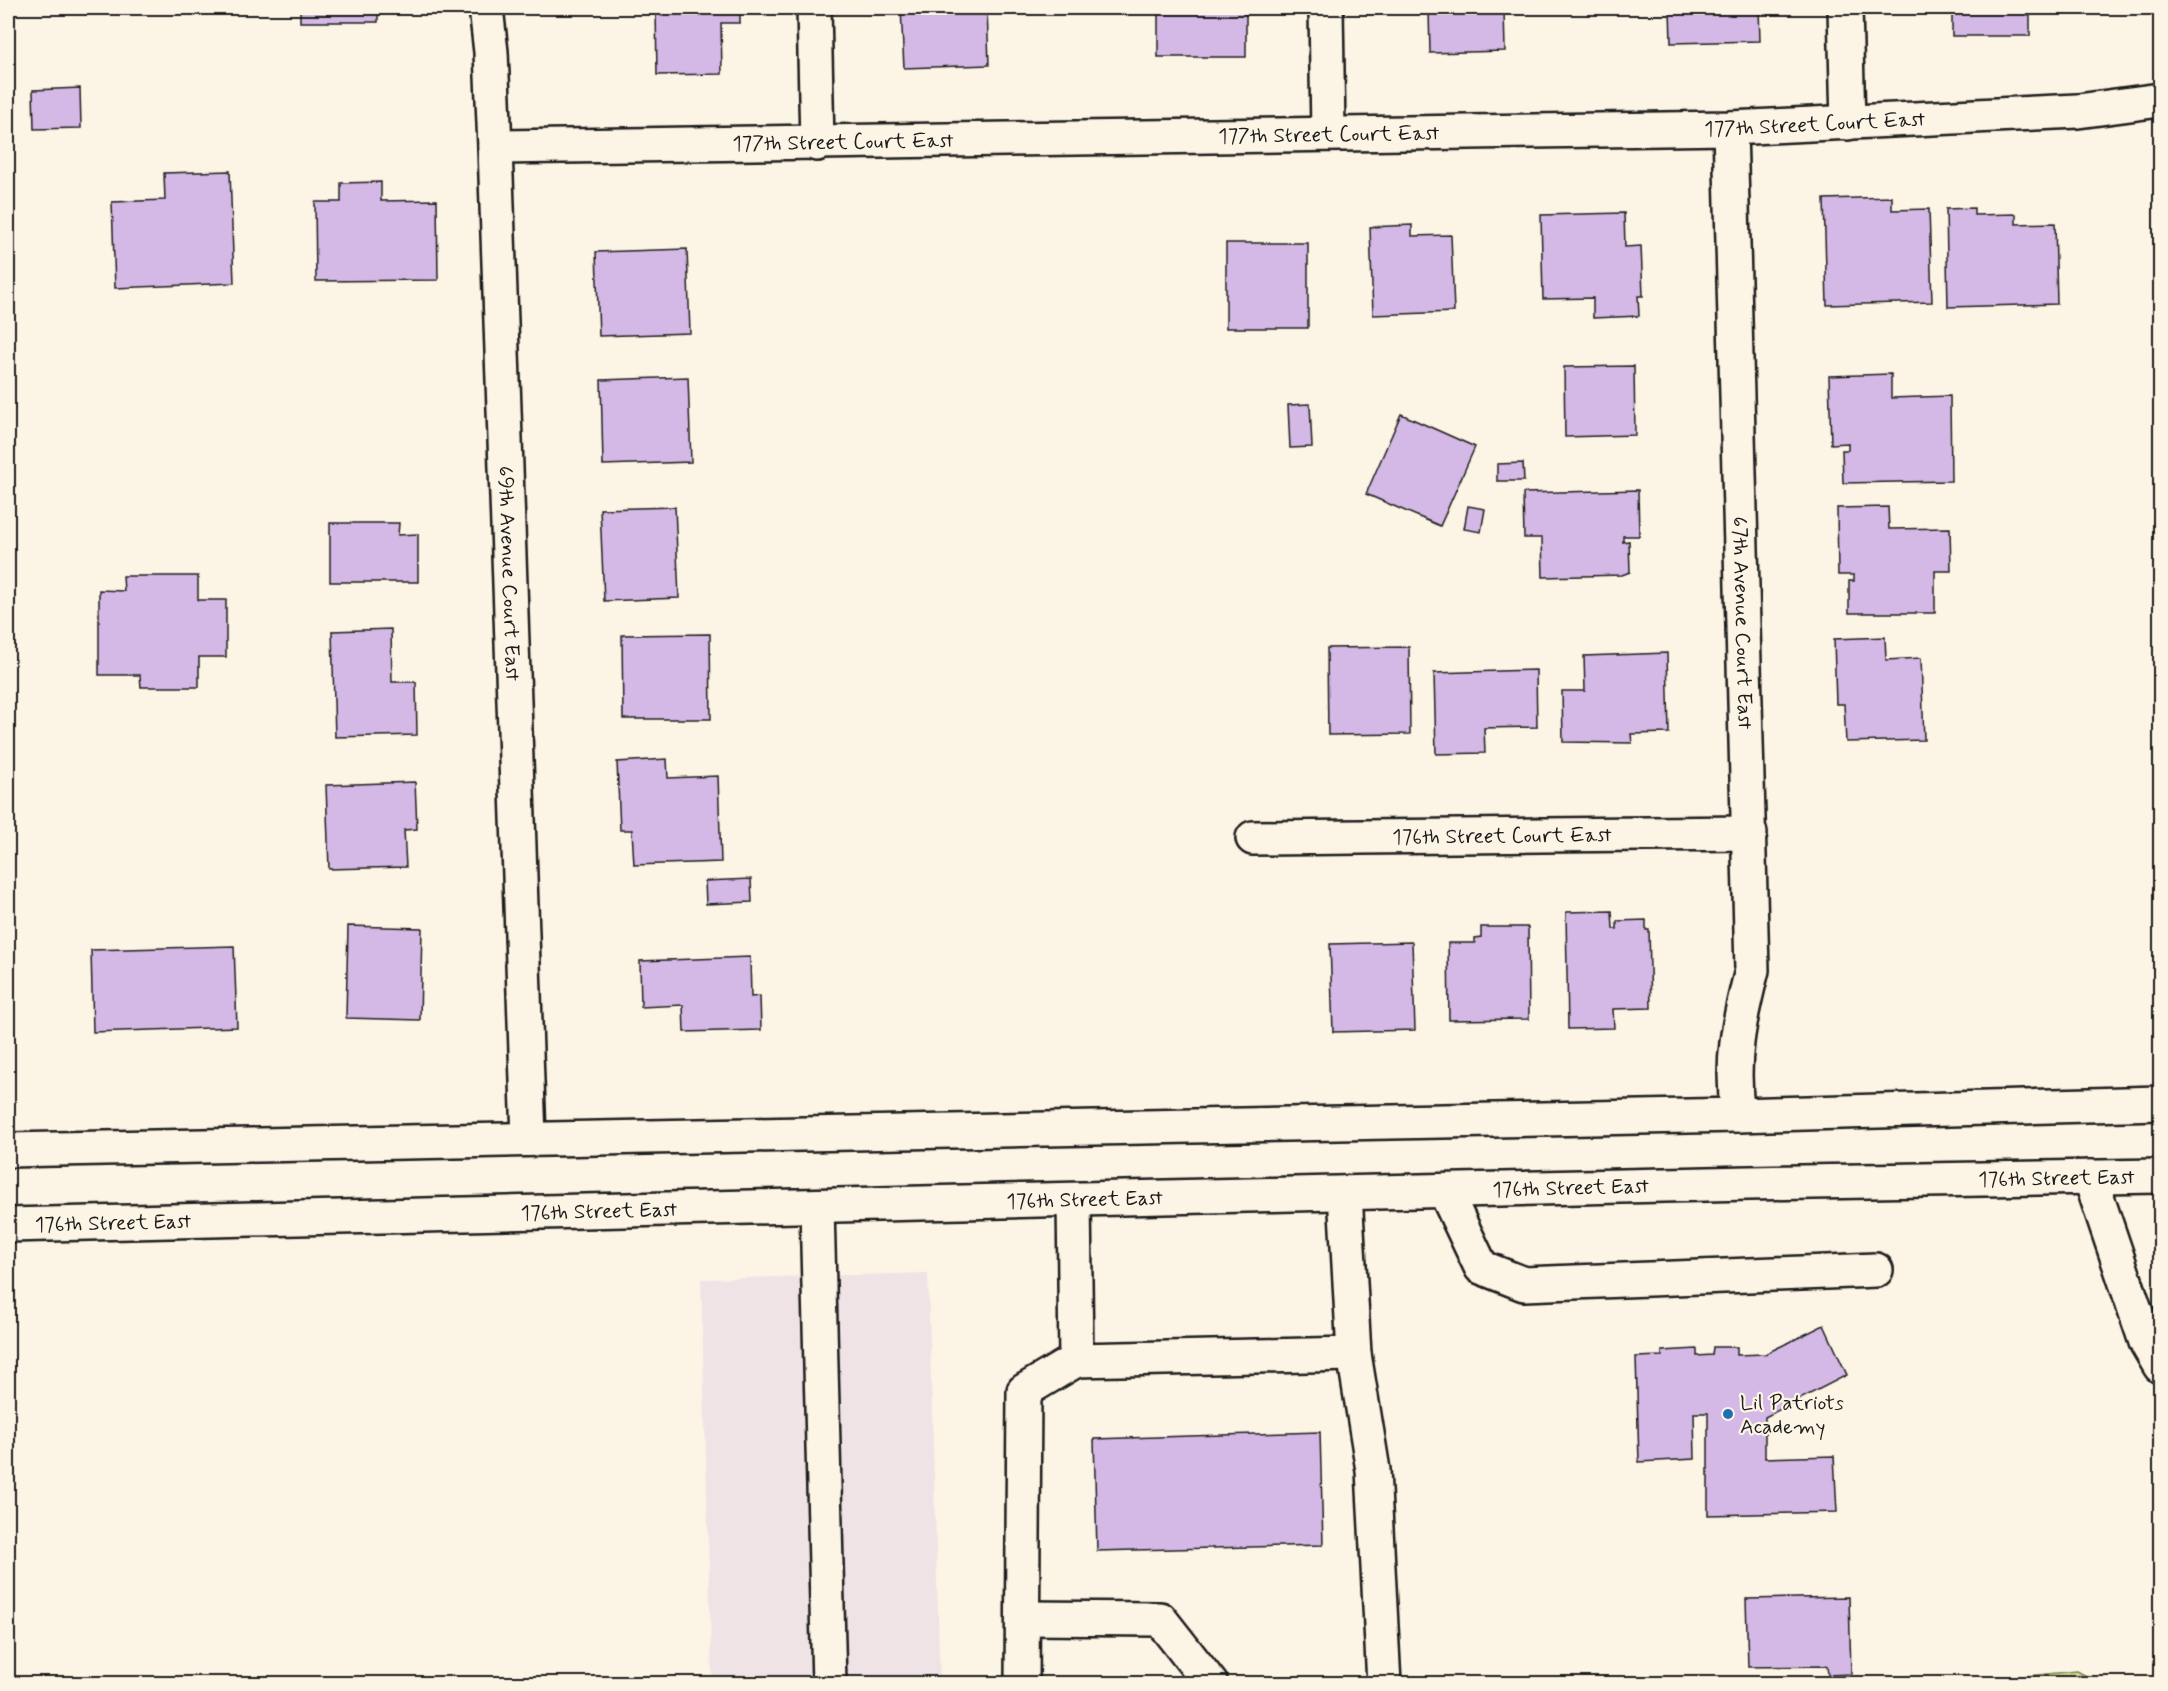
<svg xmlns="http://www.w3.org/2000/svg" width="2168" height="1691" font-family="Mynerve,sans-serif">
  <rect width="100%" height="100%" fill="#fcf5e5"/>
  <filter id="ink" filterUnits="userSpaceOnUse"><feTurbulence type="fractalNoise" baseFrequency=".0167" numOctaves="2"/><feDisplacementMap in="SourceGraphic" scale="12" xChannelSelector="R" yChannelSelector="G"/><feConvolveMatrix kernelMatrix="1 2 1 2 8 2 1 2 1" color-interpolation-filters="sRGB"/></filter>
  <g filter="url(#ink)">
    <path fill="#f0e3e5" d="M928 1273 940 1683H712L701 1279Z"/>
    <path fill="#d3df92" stroke="#787e57" stroke-width="1.5" d="M2077 1671 2099 1683H2028V1676Z"/>
    <g fill="#d4b8e6" stroke="#1c1c1c" stroke-width="1.5">
      <rect x="300" y="8" width="78" height="14"/>
      <path d="M656 8H740V23H721L722 74 657 75Z"/>
      <path d="M901 8H987L989 65 904 68Z"/>
      <rect x="1158" y="8" width="88" height="49"/>
      <path d="M1416 8H1493V10H1504L1505 51 1430 53 1429 11H1416Z"/>
      <path d="M1670 8H1759L1760 41 1671 43Z"/>
      <path d="M1942 8H2030V36H1952V15H1942Z"/>
      <path d="M80 88 81 128 34 129 33 90Z"/>
      <path d="M230 171 234 283 115 288 112 202 165 200 164 173Z"/>
      <path d="M381 182V201L437 200 438 280 316 281 315 202H341V183Z"/>
      <path d="M1892 197V210L1929 209 1932 302 1827 305 1824 199Z"/>
      <path d="M1974 208V215L2016 214V224L2055 223 2057 304 1948 307 1946 209Z"/>
      <path d="M1624 213 1625 247 1641 246 1643 296H1638L1639 316 1593 318V298L1543 299 1541 215Z"/>
      <path d="M1412 225V236L1451 235 1454 312 1373 315 1370 227Z"/>
      <rect x="1226" y="243" width="82" height="85"/>
      <path d="M687 249 690 333 599 336 596 252Z"/>
      <path d="M1634 366 1635 435 1565 437 1564 367Z"/>
      <path d="M1891 374V398L1950 396 1951 481 1843 483 1842 450H1848V443L1831 444 1829 376Z"/>
      <path d="M688 377 691 462 603 465 601 380Z"/>
      <path d="M1310 404 1312 447 1290 448 1288 405Z"/>
      <path d="M1401 414 1475 447 1440 526 1366 494Z"/>
      <path d="M1523 463 1524 481H1497V464Z"/>
      <path d="M1638 490 1639 536H1623V542L1629 541 1630 572 1622 575 1543 577 1542 538H1524L1523 493Z"/>
      <path d="M1468 506 1485 509 1481 532 1464 529Z"/>
      <path d="M675 507 679 598 604 601 600 509Z"/>
      <path d="M1888 507 1889 529 1950 528 1951 571H1935V613H1849V581H1854V575H1838L1837 508Z"/>
      <path d="M2160 516V546L2153 518Z"/>
      <path d="M330 523H399L398 535 418 534V582H330Z"/>
      <path d="M123 576H198V600H226V657H199V687H141L140 675H99V590L124 591Z"/>
      <path d="M391 629 392 682H416L417 735 335 737 332 631Z"/>
      <path d="M710 634 711 719H623L622 635Z"/>
      <path d="M1885 637 1886 660 1921 658 1924 740 1846 742 1844 704H1836L1834 639Z"/>
      <path d="M1409 647 1410 734 1328 735 1327 648Z"/>
      <path d="M1667 653 1669 733 1631 734 1632 743 1563 742 1562 691H1585L1584 656Z"/>
      <path d="M1536 670 1537 727 1484 728 1485 753 1436 754 1434 673Z"/>
      <path d="M667 759 668 778 718 776 721 862 634 865 632 830H620L617 762Z"/>
      <path d="M415 782 417 829 404 830 406 867 329 869 326 785Z"/>
      <path d="M751 879 752 902 706 904 705 881Z"/>
      <path d="M1612 911 1613 929H1617V921L1646 920V930H1649L1651 1008 1613 1009 1614 1028 1568 1029 1566 912Z"/>
      <path d="M348 926 422 928 420 1020 346 1018Z"/>
      <path d="M1481 927H1528L1529 1019 1449 1020 1448 943H1475V938L1481 937Z"/>
      <path d="M1412 942 1415 1030 1333 1032 1330 944Z"/>
      <path d="M234 946 237 1027 93 1032 91 950Z"/>
      <path d="M750 957 751 997 760 996 761 1030 684 1032 683 1005 641 1007 640 961Z"/>
      <path d="M1824 1325 1847 1375 1765 1417V1458L1834 1456 1837 1512 1708 1515V1413H1694L1695 1459 1639 1462 1636 1357 1662 1356V1351L1697 1349V1356L1712 1355 1713 1347H1737V1355L1765 1354Z"/>
      <path d="M1320 1432 1323 1545 1097 1551 1094 1439Z"/>
      <path d="M1849 1597 1851 1674 1828 1675 1827 1666 1748 1667 1746 1599Z"/>
    </g>
    <g fill="none" stroke-linecap="round" stroke-linejoin="round">
      <g stroke="#1c1c1c" stroke-width="38">
        <g id="minor">
          <path id="s1" d="M486 8 491 52 495 147 529 1139"/>
          <path d="M814 8 817 144"/>
          <path d="M1326 8 1328 133"/>
          <path d="M1845 8 1848 123"/>
          <path id="s2" d="M1730 128 1752 970C1739 1021 1730 1061 1738 1115"/>
          <path id="s3" d="M495 147 1730 128 2078 111 2160 100"/>
          <path id="s4" d="M1253 838 1750 833"/>
          <path d="M2090 1177 2146 1342 2160 1366"/>
          <path d="M1445 1191 1481 1267 1524 1284 1876 1270"/>
          <path d="M1074 1200 1076 1360 1354 1354 1345 1193"/>
          <path d="M817 1207 829 1684"/>
          <path d="M1354 1354 1373 1470 1384 1684"/>
          <path d="M1023 1618 1160 1619 1211 1684"/>
          <path d="M1022 1684 1024 1391 1076 1360"/>
        </g>
      </g>
      <g stroke="#1c1c1c" stroke-width="38">
        <g id="major">
          <path d="M8 1150 1738 1115 2160 1103"/>
          <path id="s5" d="M8 1225 1749 1183 2160 1176"/>
        </g>
      </g>
      <use href="#minor" stroke="#fcf5e5" stroke-width="33"/>
      <use href="#major" stroke="#fcf5e5" stroke-width="33"/>
    </g>
  </g>
  <circle fill="#1f6fb2" stroke="#fcf5e5" stroke-width="2" cx="1728" cy="1414" r="6"/>
  <g text-anchor="middle" stroke-width="4.5" stroke-linejoin="round" paint-order="stroke">
    <g font-size="21" fill="#1c1c1c" stroke="#fcf5e5">
      <text dy="7" stroke="none"><textPath href="#s3" startOffset="1320">177th Street Court East</textPath></text>
      <text dy="7" stroke="none"><textPath href="#s3" startOffset="834">177th Street Court East</textPath></text>
      <text dy="7" stroke="none"><textPath href="#s3" startOffset="348">177th Street Court East</textPath></text>
      <text dy="7" stroke="none"><textPath href="#s1" startOffset="566">69th Avenue Court East</textPath></text>
      <text dy="7" stroke="none"><textPath href="#s2" startOffset="495">67th Avenue Court East</textPath></text>
      <text dy="7" stroke="none"><textPath href="#s4" startOffset="249">176th Street Court East</textPath></text>
      <text dy="7" stroke="none"><textPath href="#s5" startOffset="2049">176th Street East</textPath></text>
      <text dy="7" stroke="none"><textPath href="#s5" startOffset="1563">176th Street East</textPath></text>
      <text dy="7" stroke="none"><textPath href="#s5" startOffset="1077">176th Street East</textPath></text>
      <text dy="7" stroke="none"><textPath href="#s5" startOffset="591">176th Street East</textPath></text>
      <text dy="7" stroke="none"><textPath href="#s5" startOffset="105">176th Street East</textPath></text>
    </g>
    <g font-size="21" fill="#1c1c1c" stroke="#fcf5e5" text-anchor="start">
      <text x="1740" y="1409">Lil Patriots<tspan x="1740" dy="24">Academy</tspan></text>
    </g>
  </g>
  <rect width="2168" height="1691" fill="none" stroke="#fcf5e5" stroke-width="30"/>
  <rect x="15" y="15" width="2138" height="1661" fill="none" stroke="#1c1c1c" stroke-width="2" filter="url(#ink)"/>
</svg>
